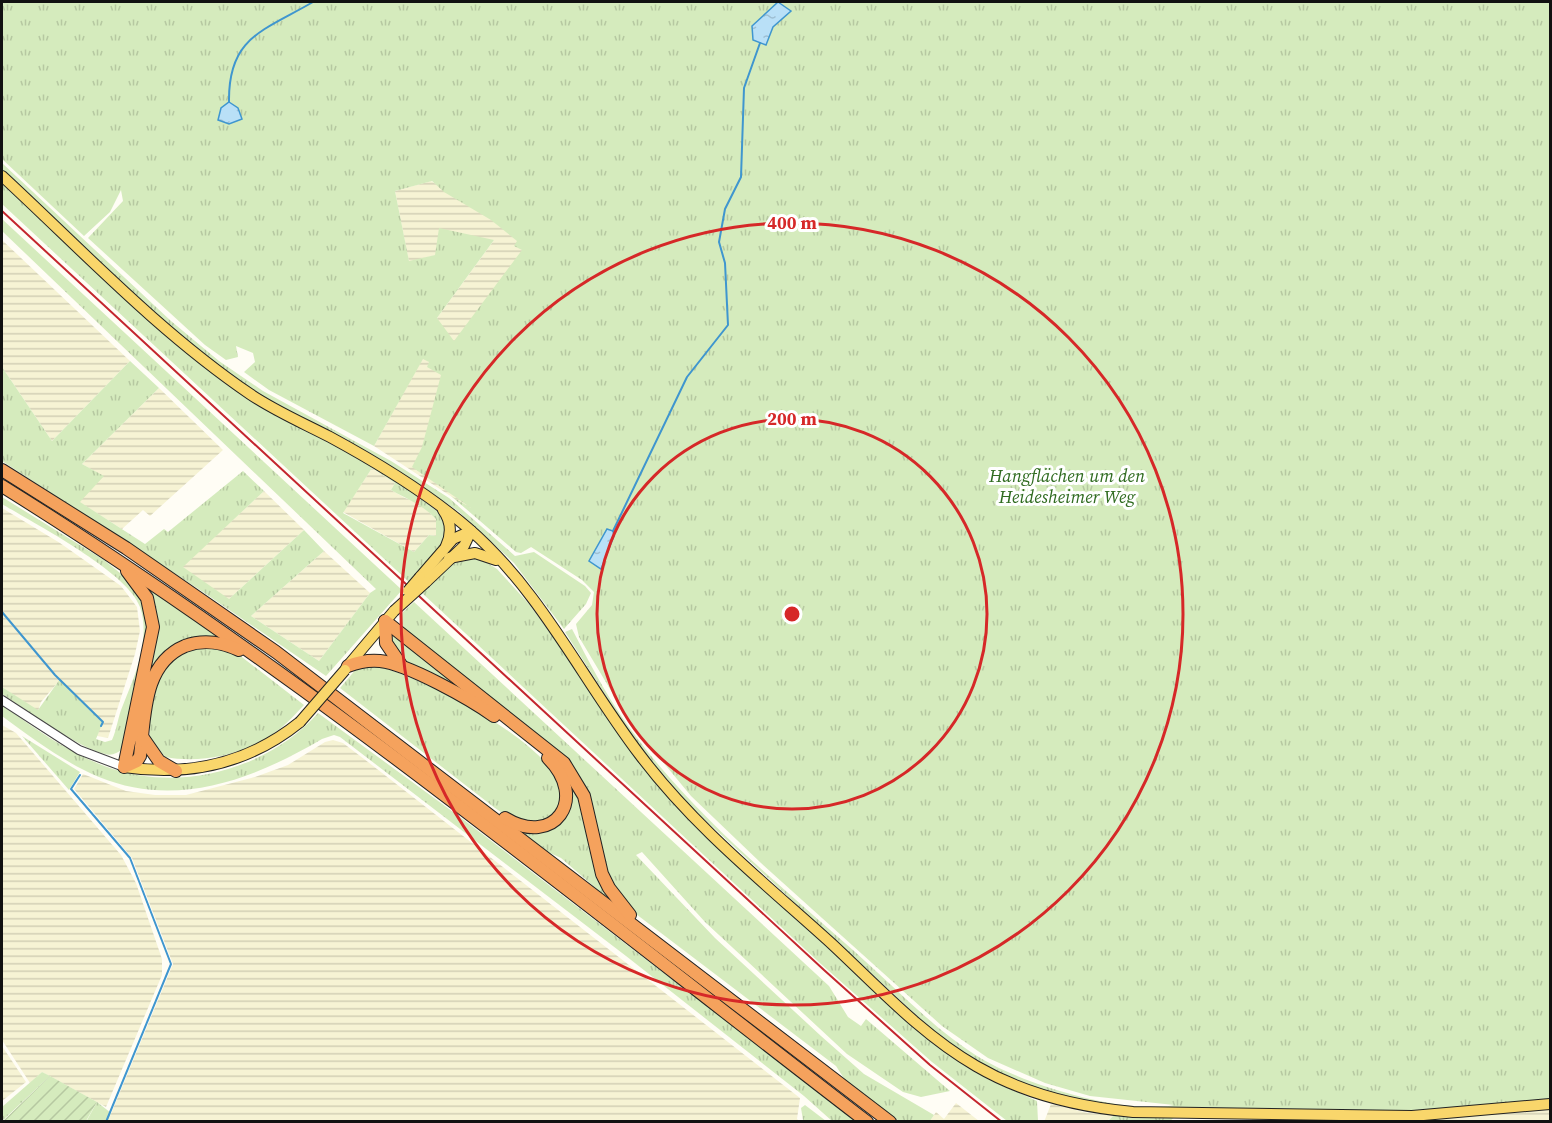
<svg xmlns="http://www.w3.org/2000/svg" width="1552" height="1123" font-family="'Source Serif 4',serif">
  <defs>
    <pattern id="farmland-rules" width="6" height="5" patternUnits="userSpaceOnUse" patternTransform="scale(1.5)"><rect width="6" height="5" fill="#f6f3d4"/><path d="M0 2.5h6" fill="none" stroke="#d2cfb5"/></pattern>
    <pattern id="grass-tufts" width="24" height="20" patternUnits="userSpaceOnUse" patternTransform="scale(1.5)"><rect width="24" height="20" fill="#d5ebbd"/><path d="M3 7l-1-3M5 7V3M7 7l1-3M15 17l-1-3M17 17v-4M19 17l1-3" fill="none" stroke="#b6c8a1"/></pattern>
    <pattern id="garden-furrows" width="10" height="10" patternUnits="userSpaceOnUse" patternTransform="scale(1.5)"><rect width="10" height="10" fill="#d5ebbd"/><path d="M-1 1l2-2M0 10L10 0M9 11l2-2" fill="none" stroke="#b6c8a1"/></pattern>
    <pattern id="water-ripples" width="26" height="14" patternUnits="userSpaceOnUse" patternTransform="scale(1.5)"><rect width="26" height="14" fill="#b9e0f7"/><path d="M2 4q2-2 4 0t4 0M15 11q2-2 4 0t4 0" fill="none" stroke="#9ebfd3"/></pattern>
  </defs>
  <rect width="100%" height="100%" fill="#fffdf5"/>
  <g fill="url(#farmland-rules)">
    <path d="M431 181 496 219 524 246 551 508 530 548 374 446 423 358 467 385 437 318 494 240 409 262 395 191Z"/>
    <path d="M2 240 130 361 52 441 2 367Z"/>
    <path d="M159 388 223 450 150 516 143 510 122 529 79 502 103 476 82 464Z"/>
    <path d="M372 468 395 483 391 490 405 498 420 503 436 519V536L429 535 414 552 343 512Z"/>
    <path d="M264 491 304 530 228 600 182 567Z"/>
    <path d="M2 508 60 543 121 586 137 607 140 631 135 654 108 738 97 736 102 722 60 680 41 702 38 711 2 687Z"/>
    <path d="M324 551 370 593 319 661 251 616Z"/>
    <path d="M2 725 16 733 121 855 136 883 162 959V975L106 1107 42 1072 30 1083 2 1040Z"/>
    <path d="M333 740 343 743 368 762 800 1098 797 1119 799 1121H108L173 964 132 858 74 789 83 774 126 791 155 795H186L255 777 288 765 325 742Z"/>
    <path d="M2 1046 26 1082 2 1101Z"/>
    <path d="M956 1103 979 1121H930L936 1112 944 1119Z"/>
    <path d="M1051 1104 1088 1113 1114 1115 1107 1121 1044 1122Z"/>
    <path d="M1550 1108V1122H1250L1253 1118Z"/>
  </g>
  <g fill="url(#grass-tufts)" fill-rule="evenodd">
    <path d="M2 2H1550V1101L1442 1111 1171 1110 1097 1105 1047 1093 1006 1078 957 1050 929 1027 690 806 644 755 565 632 572 629C588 660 604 691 624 720 686 809 774 880 854 951 896 988 934 1030 982 1059 1026 1085 1124 1115 1174 1105L1090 1096 1045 1083 988 1058 942 1026 761 863 691 796 629 721 579 637 576 624 592 605 594 592 582 580 531 547 521 553 516 552 451 496 471 508 412 467 422 447 441 375 427 367 429 362 423 359 374 446 269 390 244 372 255 362 253 353 236 346 238 357 226 360 205 345 88 238 123 201 121 190 110 212 84 236 2 159ZM432 181 444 192 491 220 517 241 514 246 522 250 454 341 437 318 494 240 439 228 435 255 409 261 395 191Z"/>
    <path d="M2 163 171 321 219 361 263 391 391 461 449 498 515 556 534 552 585 586 591 593 586 604 564 629 514 563 458 511 404 475 258 394 215 366 168 326 2 172Z"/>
    <path d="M2 181 157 327 218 377 397 480 438 512 447 528 444 543 409 582 2 204ZM372 468 395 483 391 490C410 501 420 503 436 519V536L429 535 414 552 343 513Z"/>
    <path d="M2 219 402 590 326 676 200 590 2 461V367L52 441 130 361 159 388 82 464 104 476 80 502 145 544 164 529 168 532 243 471 264 491 183 567 229 599 304 530 324 551 251 616 319 661 370 593 376 589 2 231Z"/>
    <path d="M2 497 104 560 136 586 149 619 123 749C117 753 112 756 105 754 82 750 24 708 2 694V687L38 710 60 679 103 722 96 739 105 742 112 740C117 729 118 716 123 705 135 675 151 640 140 607 128 572 35 524 2 504Z"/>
    <path d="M476 556 497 569 529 604 669 796 952 1055 999 1084 1037 1101 1038 1121H1007L932 1062 821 964 422 593 453 561Z"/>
    <path d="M139 579 227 641 189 642 147 685 157 627Z"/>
    <path d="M414 602 829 986 848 1017 861 1026 866 1019 950 1091 921 1097 903 1092 847 1054 705 922 642 852 636 855 715 938 821 1036 864 1074 934 1115 930 1121H899L845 1080 836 1066 636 914C622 899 607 880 602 859 591 816 597 792 564 756L405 631 400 619 403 612Z"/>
    <path d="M392 632 495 711 410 665 396 652 388 633Z"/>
    <path d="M206 646 238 654 304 705C296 713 287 724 277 731 247 754 202 764 165 757L150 737 149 718 160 674 179 654Z"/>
    <path d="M371 665C421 675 525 731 554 773 562 783 560 796 560 808L545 823 513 820 495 808 340 688 357 668Z"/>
    <path d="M2 705C37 730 71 755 113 769 184 792 269 768 318 713L460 817 857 1121H832L804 1096 626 956 340 737 334 735 322 739C254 779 177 809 99 777 65 763 32 738 2 716Z"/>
    <path d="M22 736 80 772 69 790Z"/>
    <path d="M568 778 575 781 613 903 561 858 548 852 517 828 560 819Z"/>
    <path d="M42 1072 50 1076 2 1121V1107Z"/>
    <path d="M97 1102 111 1113 108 1121 86 1122Z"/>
    <path d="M805 1105 826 1121 803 1120 801 1108Z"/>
    <path d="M1114 1115 1176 1116 1170 1121 1107 1122Z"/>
  </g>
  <path fill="url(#garden-furrows)" d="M50 1076 97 1102 86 1121H3Z"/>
  <g fill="url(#water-ripples)" stroke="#3f96cf" stroke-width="1.5">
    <path d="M778 2 791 11 773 27 766 45 753 40 752 26Z"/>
    <path d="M229 102 238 108 242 119 229 124 218 120 221 108Z"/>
    <path d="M607 529 613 531 614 536 601 569 589 561Z"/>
  </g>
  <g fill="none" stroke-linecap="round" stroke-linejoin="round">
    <g stroke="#3f96cf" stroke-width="2">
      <path d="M229 102C228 37 263 31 313 2"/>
      <path d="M613 531 687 377 728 325 725 263 719 242 725 209 741 177 744 88 760 43"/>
      <path d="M2 612 55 675 103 722 101 726"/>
      <path d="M80 775 71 789 130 858 171 964 106 1122"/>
    </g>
    <g stroke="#444" stroke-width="10">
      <path id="minor" d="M2 700 79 750 124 767"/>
    </g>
    <g stroke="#222" stroke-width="12">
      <g id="major">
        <path d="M2 176C83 251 159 332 250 394 275 411 303 423 330 437 378 463 426 492 468 528 541 591 582 679 640 755 694 827 767 885 833 945 878 987 922 1035 976 1066 1024 1094 1078 1107 1133 1112L1412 1116 1550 1104"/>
        <path d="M443 510C451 521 452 533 446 546"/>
        <path d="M449 558 475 553 496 560"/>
        <path d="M420 577 453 539 471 531"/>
        <path d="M426 582 464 546 471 531"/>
        <path d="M346 668 394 611"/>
        <path d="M124 767C190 777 248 764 300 722"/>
      </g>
    </g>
    <g stroke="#222" stroke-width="14">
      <g id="highway">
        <path d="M2 470 126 548 276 652 890 1122"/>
        <path d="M2 486C306 675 583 904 867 1122"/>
        <path d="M127 571 147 598 153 627 124 767 137 761 140 756C145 718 142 664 185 646 204 639 221 642 239 650"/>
        <path d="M385 621 564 763 584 796 602 874 609 888 630 915"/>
        <path d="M385 621 386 643 401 665"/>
        <path d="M348 666C358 662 369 660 380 661 408 664 470 699 494 716"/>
        <path d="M143 738 159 761 176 771"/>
        <path d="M505 818C554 848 589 799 548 758"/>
      </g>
    </g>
    <use href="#minor" stroke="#fff" stroke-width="8"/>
    <use href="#major" stroke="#f9d66b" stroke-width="10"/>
    <use href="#highway" stroke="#f5a25d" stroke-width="12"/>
    <path stroke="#c4262e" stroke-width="2" d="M2 211 824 970 930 1065 1002 1122"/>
    <g stroke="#222" stroke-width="12" stroke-linecap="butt">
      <g id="major-bridge">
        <path d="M408 591 420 577"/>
        <path d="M394 611 426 582"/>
        <path d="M300 722 345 670"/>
      </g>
    </g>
    <use href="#major-bridge" stroke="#f9d66b" stroke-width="10"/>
  </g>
  <g fill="none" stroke="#d62828" stroke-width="3">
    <circle cx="792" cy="614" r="195"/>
    <circle cx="792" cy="614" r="391"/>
  </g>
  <g text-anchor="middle" stroke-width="6" stroke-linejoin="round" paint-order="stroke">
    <g font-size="18" font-style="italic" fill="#2f6b1f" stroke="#fff">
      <text x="1067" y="482">Hangflächen um den<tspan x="1067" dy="21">Heidesheimer Weg</tspan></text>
    </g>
  </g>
  <circle cx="792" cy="614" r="9" fill="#d62828" stroke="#fff" stroke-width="3"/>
  <g font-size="18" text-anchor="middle" font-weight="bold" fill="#d62828" stroke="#fff" stroke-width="6" stroke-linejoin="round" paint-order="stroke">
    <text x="792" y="229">400 m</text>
    <text x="792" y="425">200 m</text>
  </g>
  <rect width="1552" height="1123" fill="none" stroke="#111111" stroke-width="6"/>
</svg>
